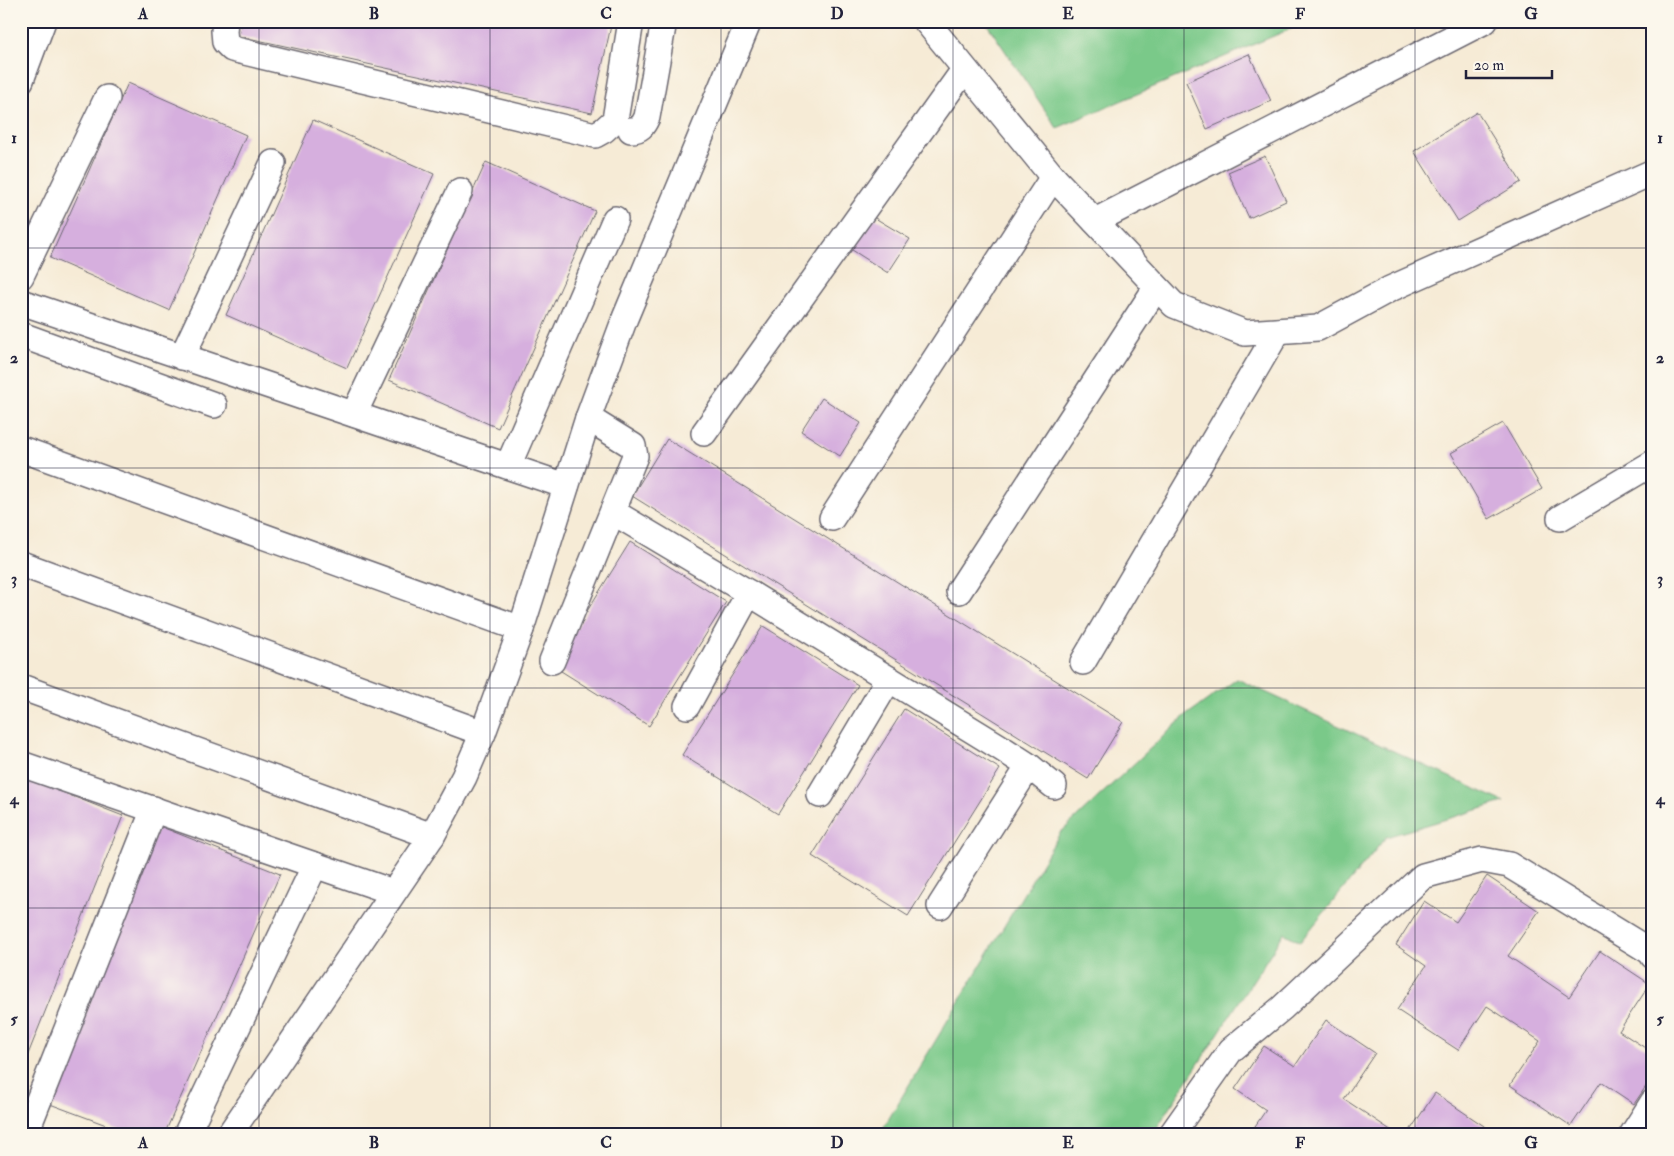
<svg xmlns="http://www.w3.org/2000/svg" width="1674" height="1156" font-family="'IM FELL Double Pica',serif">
  <rect width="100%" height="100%" fill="#fbf7ec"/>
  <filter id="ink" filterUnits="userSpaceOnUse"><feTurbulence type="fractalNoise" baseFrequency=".02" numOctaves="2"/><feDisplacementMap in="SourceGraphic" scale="10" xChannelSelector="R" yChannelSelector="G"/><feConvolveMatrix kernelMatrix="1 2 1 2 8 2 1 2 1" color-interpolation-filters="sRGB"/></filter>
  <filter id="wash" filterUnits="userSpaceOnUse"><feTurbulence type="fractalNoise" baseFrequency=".0096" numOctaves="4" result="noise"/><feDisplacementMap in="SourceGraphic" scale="20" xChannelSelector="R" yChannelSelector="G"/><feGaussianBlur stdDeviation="1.12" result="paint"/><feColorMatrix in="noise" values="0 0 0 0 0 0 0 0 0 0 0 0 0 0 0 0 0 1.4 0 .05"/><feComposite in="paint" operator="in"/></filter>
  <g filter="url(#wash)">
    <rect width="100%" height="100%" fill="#f6ebd6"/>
    <g fill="#7ac989" stroke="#4e7662">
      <path d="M985 21H1309L1057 128Z"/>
      <path d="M1237 679 1504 802 1386 837 1300 942 1284 933 1152 1135H879L1060 833 1185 716Z"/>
    </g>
    <g id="blocks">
      <g fill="#d6afde">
        <path d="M242 21H612L592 113 239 36Z"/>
        <path d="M1249 54 1271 101 1207 129 1186 82Z"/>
        <path d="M128 83 246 135 169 310 50 258Z"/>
        <path d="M1477 112 1521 182 1458 221 1414 151Z"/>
        <path d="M313 120 434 174 347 368 226 315Z"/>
        <path d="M1265 156 1286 201 1249 218 1228 172Z"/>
        <path d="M486 162 595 211 498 428 389 380Z"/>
        <path d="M870 215 910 239 888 273 849 248Z"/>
        <path d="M822 398 861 423 840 456 801 431Z"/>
        <path d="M1503 423 1542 489 1489 519 1451 453Z"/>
        <path d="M667 439 1123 722 1088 779 632 496Z"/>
        <path d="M630 542 726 602 649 726 553 666Z"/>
        <path d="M763 626 858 685 778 814 682 755Z"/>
        <path d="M904 709 1000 769 908 916 812 856Z"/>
        <path d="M21 776 123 816 21 1072Z"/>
        <path d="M159 826 280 874 164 1135H133L50 1104Z"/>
        <path d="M1487 876 1539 911 1508 956 1569 997 1600 951 1650 984 1619 1031 1653 1053V1076L1634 1104 1601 1082 1571 1126 1510 1085 1540 1041 1487 1006 1458 1050 1397 1010 1426 966 1396 945 1424 901 1456 922Z"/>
        <path d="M1326 1020 1375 1053 1344 1099 1398 1135H1249L1266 1110 1235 1089 1264 1046 1295 1066Z"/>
        <path d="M1435 1093 1487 1128 1482 1135H1407Z"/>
      </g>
    </g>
  </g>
  <g filter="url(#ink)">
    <use href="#blocks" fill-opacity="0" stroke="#6c6871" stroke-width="1"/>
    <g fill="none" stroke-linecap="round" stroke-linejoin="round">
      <g stroke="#6c6871" stroke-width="28">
        <g id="street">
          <path d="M225 21 224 31 225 42 232 49 595 135 604 130 615 120 631 21"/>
          <path d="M926 21 1053 177 1174 305 1245 333 1318 328 1390 289 1653 172"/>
          <path d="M21 80 43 21"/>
          <path d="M631 130C640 130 643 126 647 117L664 21"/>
          <path d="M1095 221 1485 21"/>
          <path d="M21 276 107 98"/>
          <path d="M21 302 566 486"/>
          <path d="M21 335 214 405"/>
          <path d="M182 357 273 163"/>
          <path d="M354 414 460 191"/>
          <path d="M704 433 964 70"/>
          <path d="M21 449 521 629"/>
          <path d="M508 466 615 219"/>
          <path d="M613 512 749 593 998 746 1029 766 1054 786"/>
          <path d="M832 518 1053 177"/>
          <path d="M1560 518 1653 463"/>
          <path d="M21 564 483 733"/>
          <path d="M959 591 1156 288"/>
          <path d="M552 661 635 456 633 446 588 418"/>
          <path d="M1083 662 1278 331"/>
          <path d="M21 687 432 836"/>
          <path d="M687 706 749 593"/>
          <path d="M21 764 393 892"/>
          <path d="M820 795 889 679"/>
          <path d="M940 906 1029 766"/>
          <path d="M25 1135 154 809"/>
          <path d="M186 1135 315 865"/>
          <path d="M229 1135 432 836 464 777 483 733 521 629 588 418 625 318 749 21"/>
          <path d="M1171 1135 1231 1050 1282 1008 1423 876 1482 860 1509 865 1651 952 1653 956"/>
          <path d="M1632 1135 1653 1102"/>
        </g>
      </g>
      <use href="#street" stroke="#fff" stroke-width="25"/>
    </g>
  </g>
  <path fill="none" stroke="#22223b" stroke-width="1" stroke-opacity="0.55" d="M259 21V1135M490 21V1135M721 21V1135M953 21V1135M1184 21V1135M1415 21V1135M21 248H1653M21 468H1653M21 688H1653M21 908H1653"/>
  <rect width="1674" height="1156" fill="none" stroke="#fbf7ec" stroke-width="55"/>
  <path d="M1466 70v8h86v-8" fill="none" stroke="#22223b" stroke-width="2.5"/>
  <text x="1474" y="70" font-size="15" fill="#22223b" stroke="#fbf7ec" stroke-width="4" paint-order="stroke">20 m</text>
  <rect x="28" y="28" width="1618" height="1100" fill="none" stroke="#22223b" stroke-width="2"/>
  <g font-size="16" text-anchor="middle" font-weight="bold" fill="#22223b">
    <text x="143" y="19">A</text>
    <text x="374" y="19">B</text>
    <text x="606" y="19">C</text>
    <text x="837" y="19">D</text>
    <text x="1068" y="19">E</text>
    <text x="1300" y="19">F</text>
    <text x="1531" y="19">G</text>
    <text x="14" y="143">1</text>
    <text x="1660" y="143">1</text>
    <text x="14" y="363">2</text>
    <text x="1660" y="363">2</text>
    <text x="14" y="584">3</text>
    <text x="1660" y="584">3</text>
    <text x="14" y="804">4</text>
    <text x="1660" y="804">4</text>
    <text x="14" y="1024">5</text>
    <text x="1660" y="1024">5</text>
    <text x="143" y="1148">A</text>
    <text x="374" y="1148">B</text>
    <text x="606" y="1148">C</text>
    <text x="837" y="1148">D</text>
    <text x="1068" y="1148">E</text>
    <text x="1300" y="1148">F</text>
    <text x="1531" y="1148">G</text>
  </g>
</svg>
